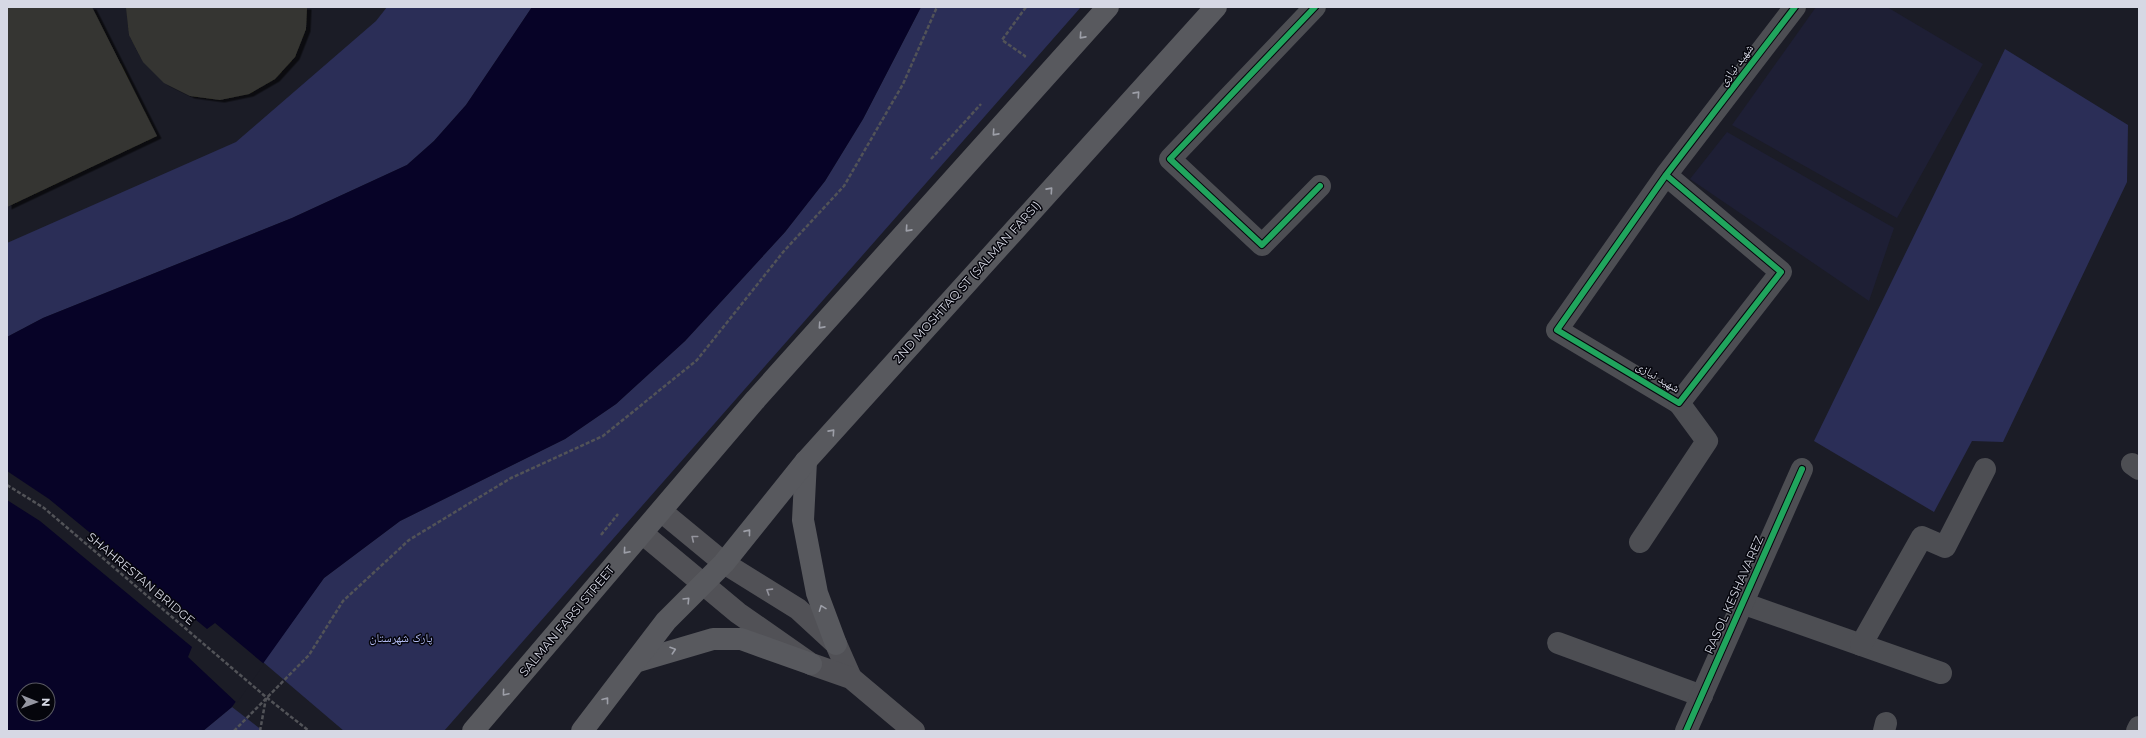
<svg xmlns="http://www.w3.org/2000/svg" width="2146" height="738" font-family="Montserrat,'Noto Naskh Arabic',sans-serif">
  <defs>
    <filter id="shadow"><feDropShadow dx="4.5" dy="2.5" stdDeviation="0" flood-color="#0009"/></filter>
  </defs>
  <rect width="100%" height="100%" fill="#1b1c26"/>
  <g fill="#1e1f35">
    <path d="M1816 7H1887L1983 64 1897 218 1732 125Z"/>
    <path d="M1727 132 1894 228 1869 301 1690 179Z"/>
  </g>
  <g fill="#2b2e57">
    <path d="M387 7H532L466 105 434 141 407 165 292 218 43 318 7 337V243L236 142 376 21Z"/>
    <path d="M921 7H1081L444 731H344L263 662 324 578 400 521 565 439 616 404 685 341 785 232 825 181 863 119Z"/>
    <path d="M2005 49 2128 125 2127 182 2003 442 1972 441 1934 512 1814 441Z"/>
    <path d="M232 707 263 731H203Z"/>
  </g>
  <path fill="#070327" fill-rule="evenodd" d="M532 7H921L863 119 825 181 785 232 685 341 616 404 565 439 400 521 324 578 232 707 203 731H7V337L43 318 292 218 407 165 434 141 466 105ZM24 690H48V714H24Z"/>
  <path fill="#1b1c26" d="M7 471 49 499 207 629 215 623 264 664 237 703 188 657 192 647 40 521 7 500Z"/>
  <g fill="#363630" filter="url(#shadow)">
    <path d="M7 7H92L157 136 7 207Z"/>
    <path d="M126 7H307L306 29 295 57 275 79 249 94 220 100 190 96 164 83 143 62 129 35Z"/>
  </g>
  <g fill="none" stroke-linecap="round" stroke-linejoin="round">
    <g stroke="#525358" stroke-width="2.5" stroke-dasharray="4 2" stroke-linecap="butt">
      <path d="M1024 57 1025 56 1002 40 1026 7"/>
      <path d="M931 159 981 104"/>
      <path d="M7 485 44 508 266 697 309 731"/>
      <path d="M601 535 618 514"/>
      <path d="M234 731 309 655 343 601 409 540 511 478 603 436 697 360 784 251 844 186 903 84 937 7"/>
      <path d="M260 731 266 698"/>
    </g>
    <g stroke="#4d4e53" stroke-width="22">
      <path d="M1315 7 1170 159 1262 245 1320 186"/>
      <path d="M1666 175 1781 272 1679 403 1557 330 1666 175 1795 7"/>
      <path d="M2132 464 2139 469"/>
      <path d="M1640 542 1707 441 1679 403"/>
      <path d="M1742 603 1941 673"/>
      <path d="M1558 643 1702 696"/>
      <path d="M1861 645 1922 537 1945 547 1985 469"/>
      <path d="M1686 731 1802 469"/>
      <path d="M1884 731 1886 723"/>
      <path d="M2137 731 2139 727"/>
    </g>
    <g stroke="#515156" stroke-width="22">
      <path d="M661 511 724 563 798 609 836 644 851 678"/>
      <path d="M642 533 738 613 811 664 851 678 914 731"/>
    </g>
    <g stroke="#58595e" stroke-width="22">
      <path d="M806 461 803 520 817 593 836 644"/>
      <path d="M635 662 713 639H741L811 664"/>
      <path d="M473 731 756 399 1108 7"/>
      <path d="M582 731 666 621 724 563 806 461 1216 7"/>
    </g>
    <g stroke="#05050c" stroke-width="8">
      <g id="cycleway">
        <path d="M1315 7 1170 159 1262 245 1320 186"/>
        <path d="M1666 175 1781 272 1679 403 1557 330 1666 175 1795 7"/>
        <path d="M1686 731 1802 469"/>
      </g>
    </g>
    <use href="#cycleway" stroke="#20a55d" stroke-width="6"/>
  </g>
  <defs><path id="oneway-chevron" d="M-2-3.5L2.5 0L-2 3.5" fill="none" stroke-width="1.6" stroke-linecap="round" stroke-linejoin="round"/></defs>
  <g stroke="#9d9fa8">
    <use href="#oneway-chevron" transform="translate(1082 36) rotate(132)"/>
    <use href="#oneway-chevron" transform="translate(1137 94) rotate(-48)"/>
    <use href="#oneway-chevron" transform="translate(995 133) rotate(132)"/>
    <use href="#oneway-chevron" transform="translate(1050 190) rotate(-48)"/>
    <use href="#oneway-chevron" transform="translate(908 229) rotate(132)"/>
    <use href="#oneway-chevron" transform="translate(821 326) rotate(132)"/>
    <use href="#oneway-chevron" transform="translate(832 432) rotate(-48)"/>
    <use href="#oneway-chevron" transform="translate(748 532) rotate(-51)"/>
    <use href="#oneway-chevron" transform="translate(626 551) rotate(131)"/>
    <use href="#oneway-chevron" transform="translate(687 600) rotate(-46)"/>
    <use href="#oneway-chevron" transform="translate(822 608) rotate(-111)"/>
    <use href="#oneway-chevron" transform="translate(673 650) rotate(-18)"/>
    <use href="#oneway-chevron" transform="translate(505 693) rotate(130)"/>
    <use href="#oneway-chevron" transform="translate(606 700) rotate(-52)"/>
  </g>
  <g stroke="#94949d">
    <use href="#oneway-chevron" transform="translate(694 538) rotate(-141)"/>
    <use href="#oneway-chevron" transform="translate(769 591) rotate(-148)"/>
  </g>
  <g text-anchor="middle" stroke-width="3" stroke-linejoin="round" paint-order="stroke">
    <g font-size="12" fill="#d6d8e4" stroke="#05050c">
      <text transform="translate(1736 65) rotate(-53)" y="4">شهید نیازی</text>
      <text transform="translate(967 282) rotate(-48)" y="4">2ND MOSHTAQ ST (SALMAN FARSI)</text>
      <text transform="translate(1658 377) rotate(31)" y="4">شهید نیازی</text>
      <text transform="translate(141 579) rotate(40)" y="4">SHAHRESTAN BRIDGE</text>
      <text transform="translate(1734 595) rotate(-66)" y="4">RASOL KESHAVAREZ</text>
      <text transform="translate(567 621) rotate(-50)" y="4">SALMAN FARSI STREET</text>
    </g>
    <g font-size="12" fill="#b1baf0" stroke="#05050c">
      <text x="401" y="642">پارک شهرستان</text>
    </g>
  </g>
  <rect width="2146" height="738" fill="none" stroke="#d6d8e4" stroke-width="16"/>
  <g transform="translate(36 702) rotate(91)"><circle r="19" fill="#05050c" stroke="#595962"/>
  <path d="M0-3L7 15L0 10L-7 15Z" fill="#9596a2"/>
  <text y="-6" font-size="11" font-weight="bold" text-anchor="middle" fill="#d6d8e4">N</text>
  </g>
</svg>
